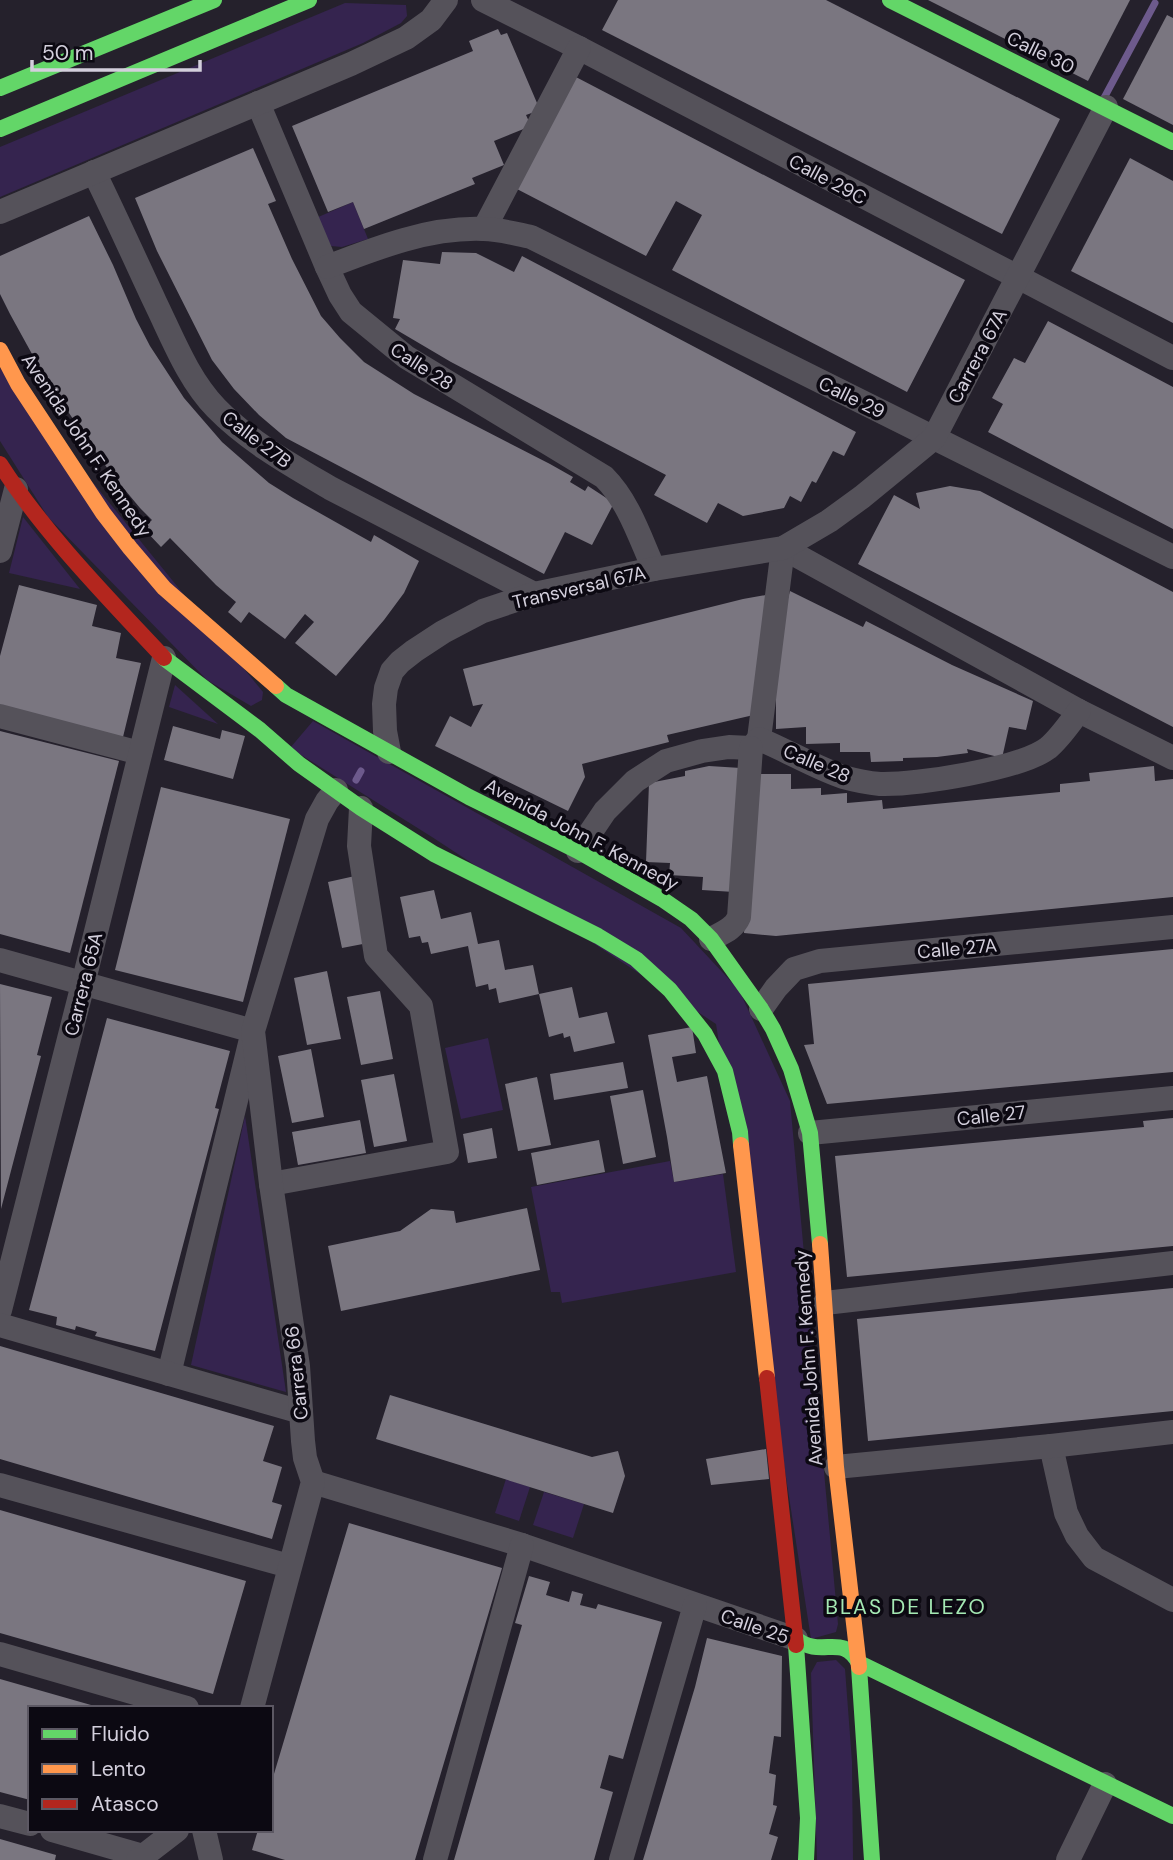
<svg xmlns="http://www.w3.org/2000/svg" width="1173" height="1860" font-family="'DM Sans',sans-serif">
  <rect width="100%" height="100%" fill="#25212c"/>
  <g fill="#35244f">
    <path d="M345 3 406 5 407 16 401 23 363 43 0 197V147Z"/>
    <path d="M353 202 368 239 342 247 331 246 316 218Z"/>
    <path d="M0 368 263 692 262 700 251 706 207 680 48 517 0 441Z"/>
    <path d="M23 517 80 589 9 573Z"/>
    <path d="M175 685 218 724 169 707Z"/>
    <path d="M313 721 681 928 739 990 790 1101 838 1624 836 1632 811 1639 716 1024 432 837 290 748Z"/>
    <path d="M488 1038 503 1110 461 1119 445 1048Z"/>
    <path d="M245 1116 286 1392 191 1365Z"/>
    <path d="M670 1161 674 1182 723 1174 736 1272 562 1303 560 1292H551L531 1187Z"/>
    <path d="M506 1479 530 1487 519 1521 495 1513Z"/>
    <path d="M544 1492 584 1504 573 1538 533 1525Z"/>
    <path d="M836 1660 845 1669 852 1762 853 1860H817L811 1673 817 1662Z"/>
  </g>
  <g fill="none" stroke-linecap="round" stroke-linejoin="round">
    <g stroke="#6d5a8c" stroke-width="7">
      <path d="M1104 98 1155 3"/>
      <path d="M356 780 361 771"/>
    </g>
  </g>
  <g fill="#7a7680">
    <path d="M618 0H826L1060 119 1002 234 602 30Z"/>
    <path d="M928 0H1130L1088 81Z"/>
    <path d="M1167 15 1173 18V125L1123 99Z"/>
    <path d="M498 29 501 35 507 33 540 110 526 115 531 126 494 141 504 165 472 178 475 184 364 229 353 202 328 212 292 126 473 51 469 41Z"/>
    <path d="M574 76 965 280 907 392 672 270 702 215 676 201 646 256 515 188Z"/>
    <path d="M253 148 276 201 268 204 292 259 321 316 340 338 364 362 414 394 550 464 573 477 570 482 585 491 588 486 614 503 592 545 565 532 544 574 286 438 259 415 234 389 212 360 157 251 135 198Z"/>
    <path d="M1130 158 1173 181V323L1071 271Z"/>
    <path d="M89 216 113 265 136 319 150 346 184 398 222 442 269 483 293 498 371 542 374 535 419 561 404 593 384 620 336 676 295 643 314 622 305 614 285 639 249 612 241 623 228 612 236 602 216 585 170 538 161 547 143 528 152 520 140 508 110 472 77 425 43 374 10 314 0 294V256Z"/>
    <path d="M442 252 476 253 514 272 522 256 856 432 844 456 833 451 816 483 812 481 801 502 790 496 784 508 743 516 718 503 707 523 654 495 666 475 451 362 395 329 400 319 393 318 403 260 440 264Z"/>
    <path d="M1048 321 1173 387V529L988 432 1003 404 992 398 1014 358 1025 363Z"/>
    <path d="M950 486 980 491 1173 592V727L858 564 894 495 920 509 916 493Z"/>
    <path d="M19 585 97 605 92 626 121 633 116 658 141 663 123 737 0 705V656Z"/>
    <path d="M790 591 863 627 866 621 952 665 1033 701 1026 730 1009 727 1002 758 967 749 968 753 937 757 903 758V761L871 762 870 752H840V743L806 744V727L776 729V687L781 625Z"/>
    <path d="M766 595 758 714 667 735 669 742 582 764 585 777 568 811 435 746 450 716 471 727 483 704 473 706 463 669 743 599Z"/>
    <path d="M173 726 220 739 222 730 245 736 233 779 164 760Z"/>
    <path d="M0 731 119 761 70 953 0 934Z"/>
    <path d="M709 766 741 768 734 892 702 890 703 877 669 875 670 863 646 862 649 783 685 776V771Z"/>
    <path d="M1154 766 1155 781 1173 779V897L776 936 744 933 749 865 753 774H791V789L821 788V795L847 793V803L882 800 883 809 1060 792V784L1090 781 1089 773Z"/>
    <path d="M161 787 290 819 243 1002 115 970Z"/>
    <path d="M355 876 368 943 342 948 328 882Z"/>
    <path d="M434 890 441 919 471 912 478 944 499 940 505 970 533 965 539 994 499 1003 496 988 489 990 488 984 476 987 468 946 431 954 428 942 422 943 420 936 409 938 400 897Z"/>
    <path d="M1173 949V1072L827 1104 804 1045 814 1044 808 984Z"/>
    <path d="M327 971 341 1039 307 1045 294 978Z"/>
    <path d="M0 984 52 997 37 1055 41 1056 1 1209Z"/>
    <path d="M572 987 579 1018 607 1012 615 1043 574 1052 570 1036 564 1038 563 1033 549 1037 539 994Z"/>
    <path d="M380 991 393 1059 361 1065 347 997Z"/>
    <path d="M107 1018 230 1051 215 1108 219 1109 155 1351 95 1336 97 1332 76 1326 75 1330 56 1325 57 1317 29 1310Z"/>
    <path d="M692 1027 696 1053 672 1057 677 1082 707 1076 726 1173 674 1182 667 1137 648 1035Z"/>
    <path d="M311 1049 324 1117 292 1123 278 1056Z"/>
    <path d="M623 1062 628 1088 554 1100 550 1074Z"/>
    <path d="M394 1074 407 1141 374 1147 361 1080Z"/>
    <path d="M537 1077 551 1145 518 1151 505 1084Z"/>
    <path d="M643 1090 656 1157 623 1164 610 1096Z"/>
    <path d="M1173 1118V1246L847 1277 835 1156 1144 1127 1143 1121Z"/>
    <path d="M360 1120 366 1153 298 1165 292 1132Z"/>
    <path d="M492 1128 497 1158 468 1163 463 1134Z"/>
    <path d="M599 1140 605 1172 537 1185 531 1153Z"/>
    <path d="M527 1208 540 1270 341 1311 328 1246 400 1231 431 1209 454 1211 456 1223Z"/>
    <path d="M1173 1288V1411L868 1441 857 1319Z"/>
    <path d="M0 1346 274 1426 263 1461 282 1467 272 1502 282 1505 272 1539 0 1459Z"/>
    <path d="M390 1395 592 1457 618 1451 625 1476 613 1513 376 1439Z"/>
    <path d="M766 1449 769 1479 711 1485 706 1459Z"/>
    <path d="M0 1510 246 1581 213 1694 0 1633Z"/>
    <path d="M349 1523 502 1568 415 1860H285L252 1850 258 1830H271V1784Z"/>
    <path d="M529 1576 550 1582 546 1595 569 1602 572 1591 583 1594 580 1605 596 1609 598 1604 662 1622 623 1759 609 1755 600 1788 613 1792 594 1860H454L522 1625 515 1623Z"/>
    <path d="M707 1638 782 1656 781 1737 774 1736 769 1773 776 1775 773 1805 777 1806 769 1834 778 1837 771 1860H643L695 1687Z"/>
    <path d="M0 1679 98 1707 30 1708V1800L0 1792Z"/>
    <path d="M0 1839 56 1855 55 1860H0Z"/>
  </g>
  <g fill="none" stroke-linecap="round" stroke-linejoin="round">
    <g stroke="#55525a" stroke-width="24">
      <path d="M483 0 579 48 1173 358"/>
      <path d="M258 103 327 267 340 295 351 312 406 357 604 477C629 502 640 538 654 569"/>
      <path d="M94 172C115 215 135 259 155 302 173 339 188 379 216 408 248 441 291 465 330 488L534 594"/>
      <path d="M0 212 351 64 406 38 431 20 446 0"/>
      <path d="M484 229 579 48"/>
      <path d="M327 267C376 248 429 227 483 229 499 229 516 234 531 237L1173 557"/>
      <path d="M783 548 1079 711 1173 758"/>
      <path d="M0 551 16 489"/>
      <path d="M0 716 140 753"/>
      <path d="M759 739 783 548"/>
      <path d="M389 752 385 731 384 704 386 688 392 671 400 662 414 651 443 632 483 611 534 594 654 569 783 548 829 521 862 497 934 438 1106 107"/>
      <path d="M578 851 605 811 635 781 666 761 702 751 729 747 751 748 759 739C788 751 814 767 843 777 854 780 869 783 880 784 916 785 1020 769 1048 748 1060 738 1070 723 1079 711"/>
      <path d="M711 939C722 933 734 929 739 917L751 748"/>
      <path d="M0 960 253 1031 169 1374"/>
      <path d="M761 1009 776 988 794 969 820 961 1173 927"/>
      <path d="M810 1133 1173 1098"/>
      <path d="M271 1184 447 1152 421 1006 376 956 359 846 361 808"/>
      <path d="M825 1303 1173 1263"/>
      <path d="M0 1310 83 984 164 658"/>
      <path d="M0 1325 301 1412"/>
      <path d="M1051 1446 1066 1513 1077 1536 1094 1558 1173 1600"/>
      <path d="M836 1467 1051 1446 1173 1432"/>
      <path d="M313 1482 522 1545 796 1639"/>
      <path d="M0 1485 289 1566"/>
      <path d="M0 1654 187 1708"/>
      <path d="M252 1708 313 1482 305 1458 303 1441 298 1366 271 1184 253 1031 317 819 327 801 336 790"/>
      <path d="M0 1816 30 1824"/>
      <path d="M52 1830 143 1856"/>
      <path d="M204 1830 211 1860"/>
      <path d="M138 1860 177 1830"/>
      <path d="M435 1860 522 1545"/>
      <path d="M621 1860 695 1605"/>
      <path d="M1068 1860 1105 1784"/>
    </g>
    <g stroke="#63d668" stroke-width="16">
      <path d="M890 0 1173 142"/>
      <path d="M0 88 214 0"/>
      <path d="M0 129 309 0"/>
      <path d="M164 658 260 730 299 764 361 808 434 854 598 936 636 959 670 990 705 1034 725 1071 740 1132 741 1145"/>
      <path d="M276 686 286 695 469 797 578 851 662 899 691 919 711 939 761 1009 773 1029 791 1069 810 1133 820 1244"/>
      <path d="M796 1639C822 1659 842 1632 859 1663L1173 1816"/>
      <path d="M796 1645 808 1818 806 1860"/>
      <path d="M859 1667 872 1860"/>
    </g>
    <g stroke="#ff974d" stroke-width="16">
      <path d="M0 350 18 384 103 513 130 548 164 588 276 686"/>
      <path d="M741 1145 767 1378"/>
      <path d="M820 1244 836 1467 859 1667"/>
    </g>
    <g stroke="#b3261e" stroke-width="16">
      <path d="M0 464C44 533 108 598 164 658"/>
      <path d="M767 1378 796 1645"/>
    </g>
  </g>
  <g text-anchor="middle" stroke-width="7" stroke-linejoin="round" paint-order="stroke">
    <g font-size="19" fill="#d3cfdc" stroke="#0c0912">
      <text transform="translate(1041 52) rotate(26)" y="7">Calle 30</text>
      <text transform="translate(828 179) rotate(28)" y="7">Calle 29C</text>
      <text transform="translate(977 356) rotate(-62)" y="7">Carrera 67A</text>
      <text transform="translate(422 366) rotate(33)" y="7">Calle 28</text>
      <text transform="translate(852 397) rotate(26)" y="7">Calle 29</text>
      <text transform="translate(257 439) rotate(37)" y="7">Calle 27B</text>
      <text transform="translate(87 445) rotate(56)" y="7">Avenida John F. Kennedy</text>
      <text transform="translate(579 587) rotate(-13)" y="7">Transversal 67A</text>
      <text transform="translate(817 763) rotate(23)" y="7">Calle 28</text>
      <text transform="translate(582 834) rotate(28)" y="7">Avenida John F. Kennedy</text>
      <text transform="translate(957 948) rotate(-5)" y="7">Calle 27A</text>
      <text transform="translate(83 984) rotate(-76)" y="7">Carrera 65A</text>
      <text transform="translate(991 1115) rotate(-6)" y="7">Calle 27</text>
      <text transform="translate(808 1358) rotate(-94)" y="7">Avenida John F. Kennedy</text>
      <text transform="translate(296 1373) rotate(-96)" y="7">Carrera 66</text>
      <text transform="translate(755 1626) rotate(19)" y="7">Calle 25</text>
    </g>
    <g font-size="21" letter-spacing="2" fill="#a5e9b4" stroke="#0c0912">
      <text x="906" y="1614">BLAS DE LEZO</text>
    </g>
  </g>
  <rect x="28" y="1706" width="245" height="126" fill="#0c0912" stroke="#5c5863" stroke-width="2"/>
  <rect x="42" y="1729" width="35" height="10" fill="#63d668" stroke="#5c5863" stroke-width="2"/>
  <text x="91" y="1741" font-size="21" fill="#d3cfdc">Fluido</text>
  <rect x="42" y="1764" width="35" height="10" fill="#ff974d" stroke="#5c5863" stroke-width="2"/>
  <text x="91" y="1776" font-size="21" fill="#d3cfdc">Lento</text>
  <rect x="42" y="1799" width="35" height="10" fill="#b3261e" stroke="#5c5863" stroke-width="2"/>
  <text x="91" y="1811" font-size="21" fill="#d3cfdc">Atasco</text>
  <path d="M32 60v10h168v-10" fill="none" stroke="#d3cfdc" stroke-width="3.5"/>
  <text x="42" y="60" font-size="21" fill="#d3cfdc" stroke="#0c0912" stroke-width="5" paint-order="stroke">50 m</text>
</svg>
